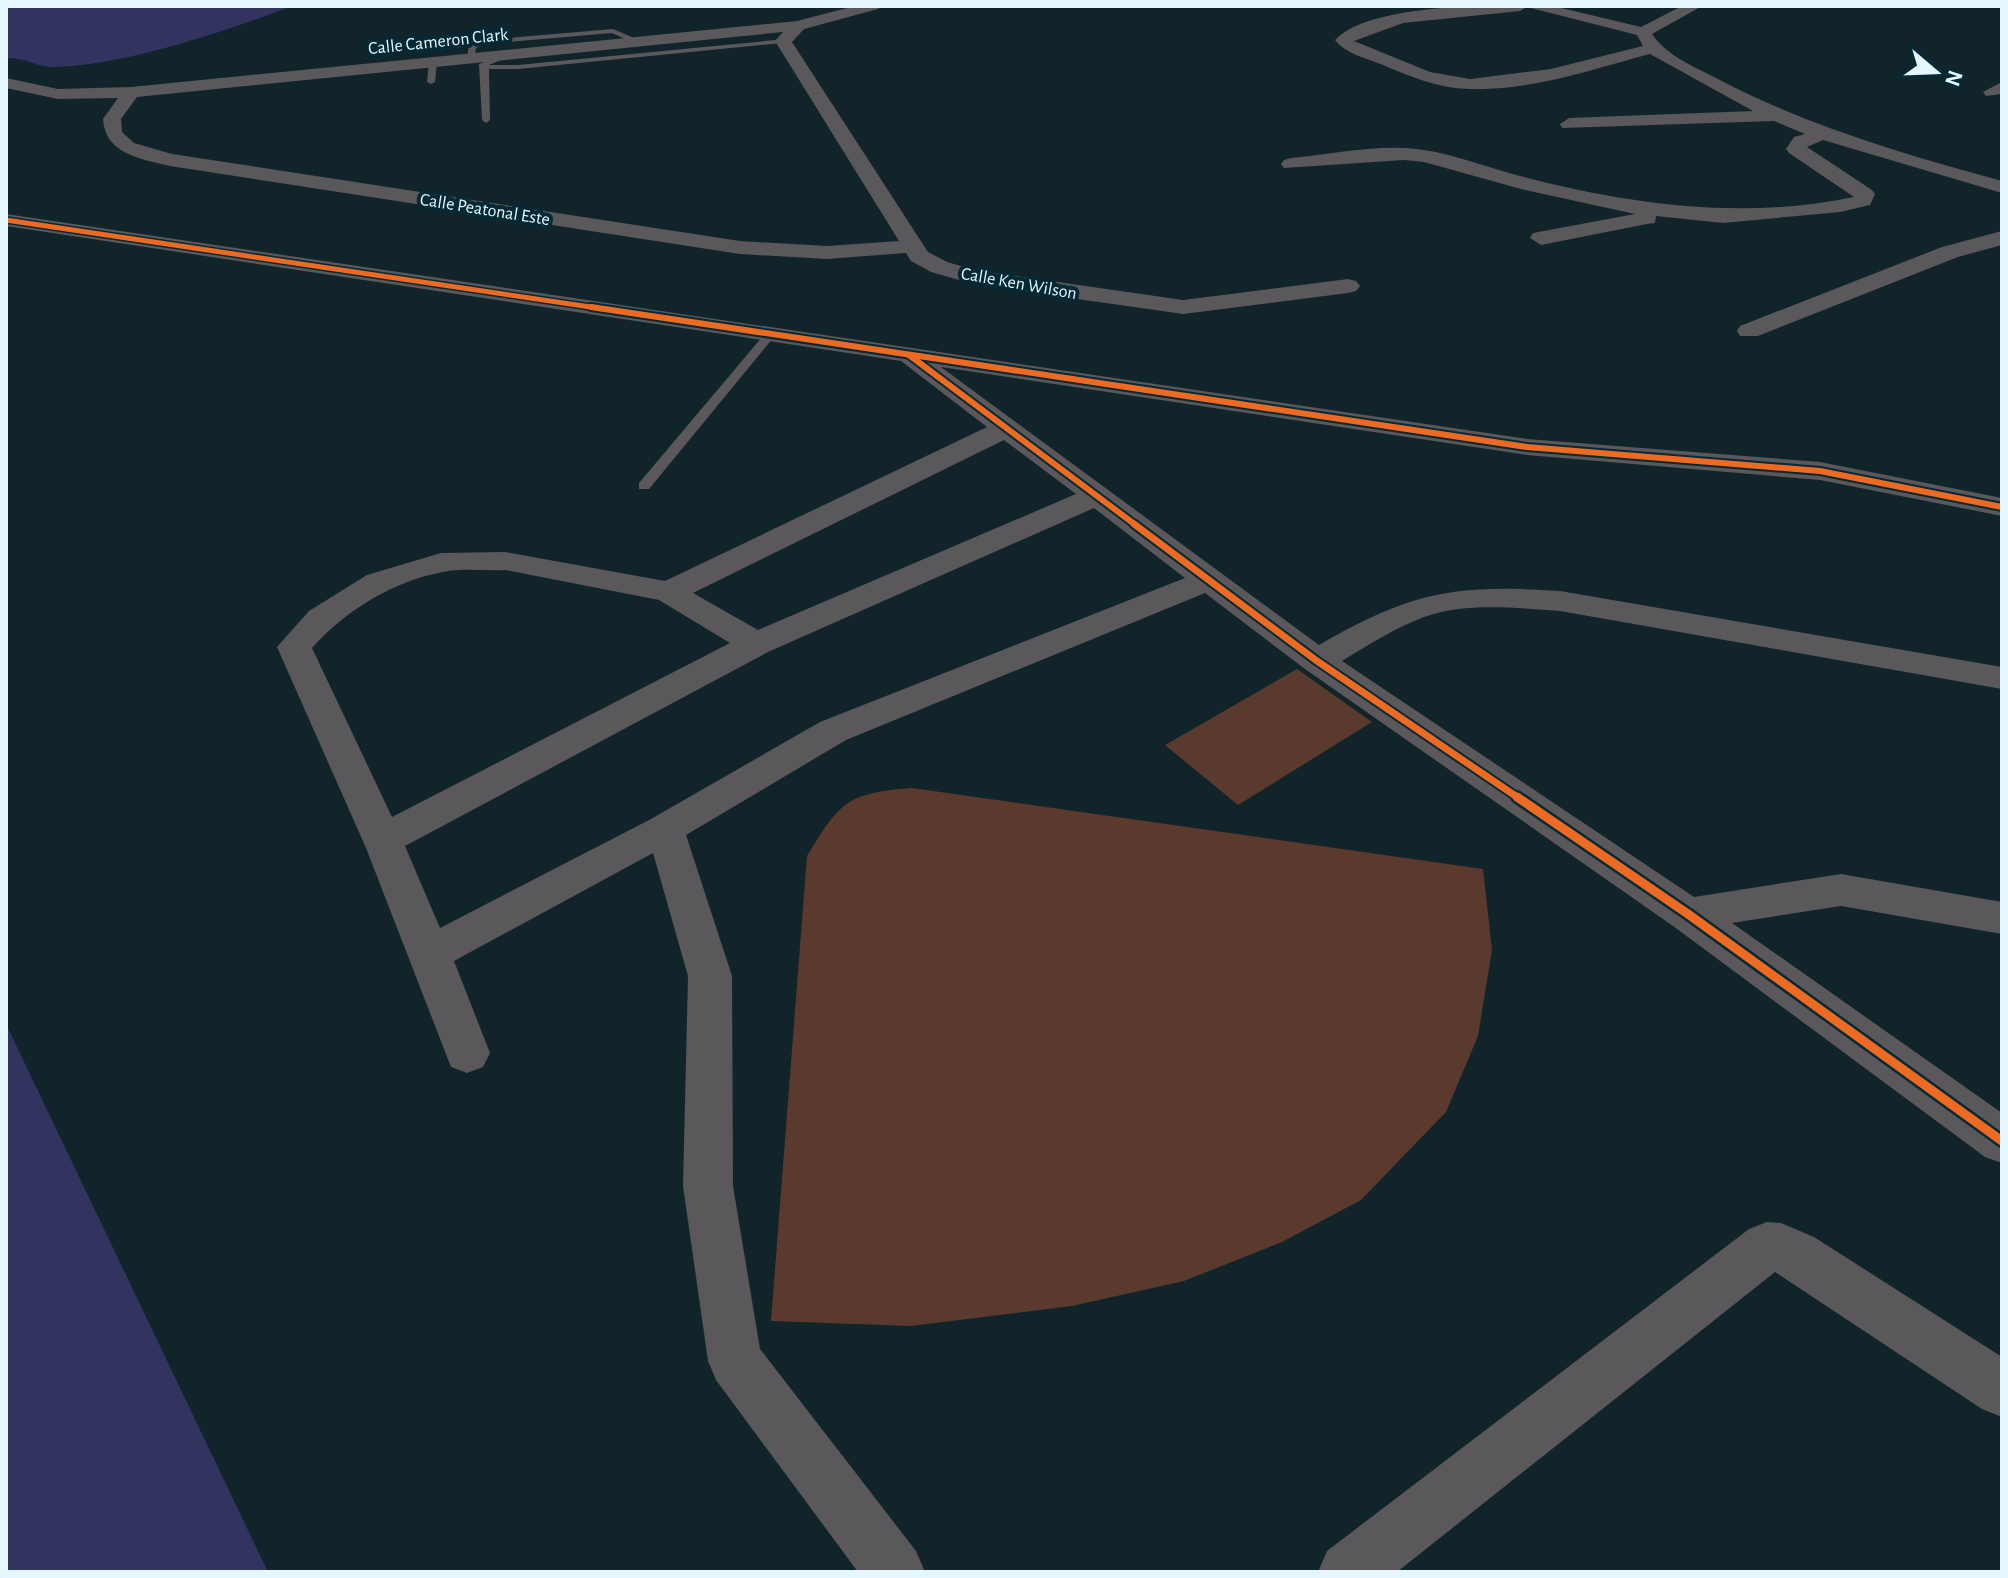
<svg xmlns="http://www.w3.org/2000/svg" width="2008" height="1578" font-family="'Alegreya Sans',sans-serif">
  <rect width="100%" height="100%" fill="#10242a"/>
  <g fill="#5a3a2d">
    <path d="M1297 669 1372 722 1238 805 1165 745Z"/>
    <path d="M912 788 1483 869 1492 950 1478 1036 1446 1112 1361 1200 1282 1242 1184 1281 1072 1306 911 1326 771 1321 807 856C840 801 848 793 912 788Z"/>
  </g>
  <g fill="#333360">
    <path d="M6 6H292C227 31 123 66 54 67 37 67 23 57 6 58Z"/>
    <path d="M6 1024 268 1572H6Z"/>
  </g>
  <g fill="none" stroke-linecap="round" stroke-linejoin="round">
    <g fill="#5a585b" fill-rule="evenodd">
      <path d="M613 29 641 41 634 43 612 33 485 44 476 48 474 60 467 58 469 45 484 40Z"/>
      <path d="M786 39 783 43 518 69H489L490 120 486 123 482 120 479 64 506 53 513 55 489 65H518Z"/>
      <path d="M433 60 437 62 435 82 431 84 427 82 429 62Z"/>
      <path d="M768 330 778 332 649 489H639V483Z"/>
    </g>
    <g fill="#5a585b" fill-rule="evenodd">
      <path d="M855 6H881L878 9 804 29 792 42 928 252 947 262 975 270 1183 300 1348 279 1356 281 1360 286 1356 291 1348 293 1183 314 973 284 931 272 911 261 906 253 827 259 740 254 170 166C141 159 105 154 103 119L118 98 58 99 6 88V78L58 89 131 87 797 21ZM783 32 775 41 899 241 827 246 740 241 172 154 134 143 122 132 121 119 137 97Z"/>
      <path d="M1466 6H1553L1641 27 1682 6H1702L1652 34C1667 56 1693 66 1716 78 1807 126 1903 154 2002 181V193L1823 140 1807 147 1872 190 1875 194 1870 205 1840 212 1723 223 1656 216 1655 223 1647 224 1541 245 1530 238 1533 233 1635 214 1521 189 1424 162 1404 160 1284 168 1281 164 1284 160 1291 158C1333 154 1382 143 1424 150 1458 155 1491 169 1524 177 1632 205 1744 220 1854 197L1789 153 1786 149 1794 137 1805 134 1774 121 1562 128 1560 124 1569 118 1753 111 1650 54C1593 69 1531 91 1471 89 1440 89 1411 77 1383 65 1366 58 1346 54 1335 40 1360 13 1431 9 1466 6ZM1527 7 1637 35 1643 46 1551 69 1470 79 1430 72 1354 41 1403 23 1520 11Z"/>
      <path d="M2002 82V94L1986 96 1983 92Z"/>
      <path d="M6 214 1527 439 1820 462 2002 498V516L1820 480 1527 455 941 367 1319 645C1411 592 1454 584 1560 591L2002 667V689L1560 611C1516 608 1466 602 1424 617 1395 628 1368 645 1342 661L1694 897 1841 874 2002 902V934L1841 906 1732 923 2002 1113V1163L1985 1157 1673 926 1305 669 1205 593 846 740 686 835 732 976 733 1186 760 1349 916 1551 925 1572H858L716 1380 708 1361 683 1186 688 976 653 853 454 961 490 1053 483 1067 467 1073 451 1067 366 848 277 647 309 611 367 575 441 553 505 552 665 581 987 427 901 361 6 226ZM1004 440 1076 494 758 630 693 593ZM1094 508 1185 578 820 722 651 819 440 928 405 846 768 652ZM505 570 659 600 730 643 392 817 312 648C345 611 393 581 443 572 462 568 485 571 505 570Z"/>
      <path d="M2002 231V245L1958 257 1758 336H1740L1737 331 1740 326 1942 247Z"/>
      <path d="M1767 1222 1781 1223 1814 1237 2002 1357V1417L1982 1409 1775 1272 1397 1572H1318L1327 1551 1749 1229Z"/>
    </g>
    <g stroke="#062a35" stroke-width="8">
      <path id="cycleway-far3" d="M6 220 604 309"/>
    </g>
    <g stroke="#062a35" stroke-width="10">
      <g id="cycleway-far2">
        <path d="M591 307 1527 447 1820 471 2002 507"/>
        <path d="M909 355 1137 526"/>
      </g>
    </g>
    <g stroke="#062a35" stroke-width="11">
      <path id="cycleway-far1" d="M1134 524 1317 661 1520 799"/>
    </g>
    <g stroke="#062a35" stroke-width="14">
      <path id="cycleway" d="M1517 797 1688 914 2002 1141"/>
    </g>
    <use href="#cycleway-far3" stroke="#ed6a23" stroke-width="5"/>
    <use href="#cycleway-far2" stroke="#ed6a23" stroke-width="6"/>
    <use href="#cycleway-far1" stroke="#ed6a23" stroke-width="7"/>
    <use href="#cycleway" stroke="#ed6a23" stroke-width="9"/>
  </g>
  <g text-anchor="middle" stroke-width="8" stroke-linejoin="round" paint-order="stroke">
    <g font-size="18" fill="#e4f7ff" stroke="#062a35">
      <text transform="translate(438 41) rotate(-6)" y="6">Calle Cameron Clark</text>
      <text transform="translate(485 209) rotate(9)" y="6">Calle Peatonal Este</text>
      <text transform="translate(1019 283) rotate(10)" y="6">Calle Ken Wilson</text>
    </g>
  </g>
  <rect width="2008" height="1578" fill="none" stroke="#e4f7ff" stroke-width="16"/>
  <g transform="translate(1936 72) rotate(109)" stroke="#062a35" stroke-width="6" paint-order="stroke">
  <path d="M0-6L14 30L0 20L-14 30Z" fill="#e4f7ff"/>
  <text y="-12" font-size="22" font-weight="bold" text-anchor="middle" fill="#e4f7ff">N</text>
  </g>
</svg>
